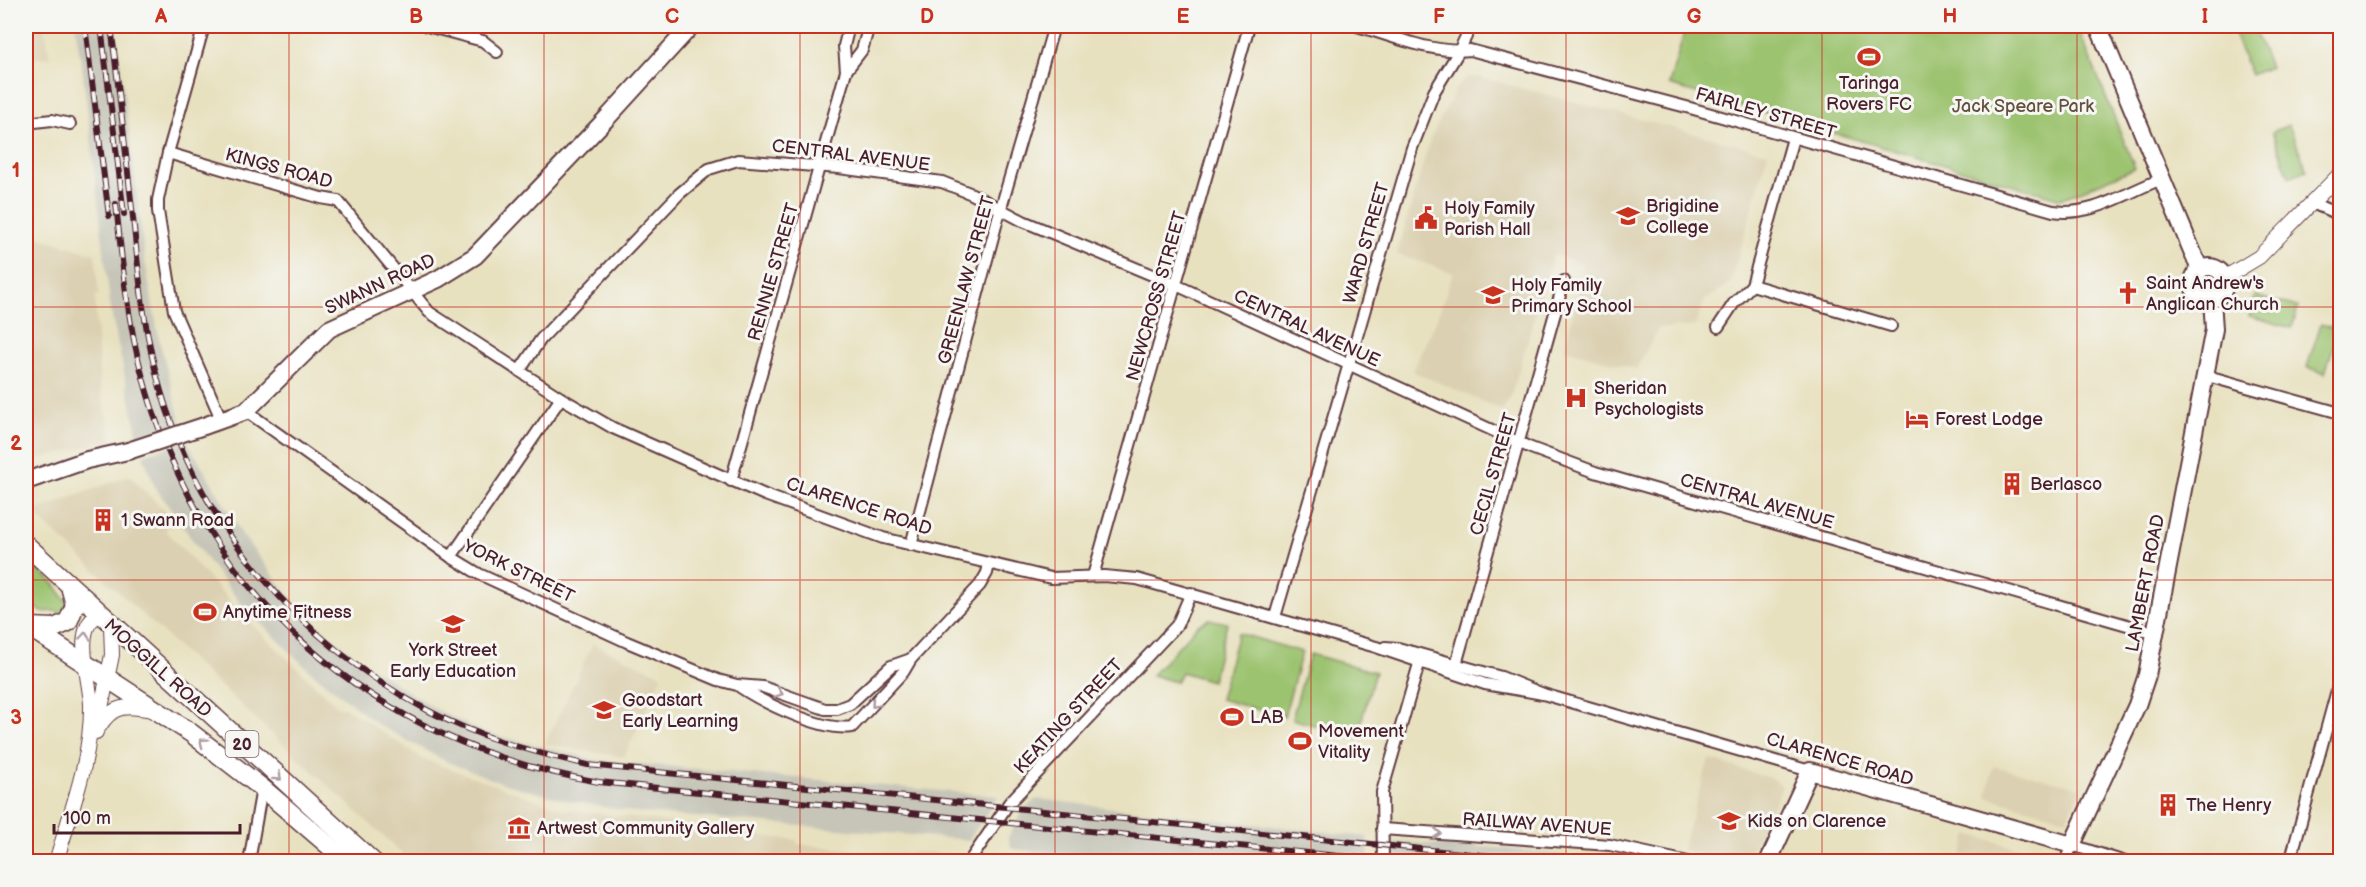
<svg xmlns="http://www.w3.org/2000/svg" width="2366" height="887" font-family="'Balsamiq Sans',sans-serif">
  <rect width="100%" height="100%" fill="#f6f6f2"/>
  <filter id="ink" filterUnits="userSpaceOnUse"><feTurbulence type="fractalNoise" baseFrequency=".0167" numOctaves="2"/><feDisplacementMap in="SourceGraphic" scale="12" xChannelSelector="R" yChannelSelector="G"/><feConvolveMatrix kernelMatrix="1 2 1 2 8 2 1 2 1" color-interpolation-filters="sRGB"/></filter>
  <filter id="wash" filterUnits="userSpaceOnUse"><feTurbulence type="fractalNoise" baseFrequency=".008" numOctaves="4" result="noise"/><feDisplacementMap in="SourceGraphic" scale="24" xChannelSelector="R" yChannelSelector="G"/><feGaussianBlur stdDeviation="1.35" result="paint"/><feColorMatrix in="noise" values="0 0 0 0 0 0 0 0 0 0 0 0 0 0 0 0 0 1.4 0 .05"/><feComposite in="paint" operator="in"/></filter>
  <g filter="url(#wash)">
    <rect width="100%" height="100%" fill="#e8e1c0"/>
    <g fill="#dbd0b1">
      <path d="M26 26H44L50 57 26 59Z"/>
      <path d="M1466 77H1478L1768 153 1731 282 1705 300 1695 326 1659 328 1636 369 1565 349 1584 264 1553 254 1511 396 1502 410 1412 371 1437 318 1453 273 1397 254 1431 137 1456 89Z"/>
      <path d="M26 203H33L32 236 95 254 99 295 95 296 100 387 112 440 26 462Z"/>
      <path d="M129 476 169 515 166 531 247 620 338 707H344L423 759 561 809 731 830V833L797 840V844L882 853 928 852 950 856 946 862 410 861 32 512Z"/>
      <path d="M593 644 662 675 624 757 545 744Z"/>
      <path d="M1709 759 1775 780 1782 787 1746 861H1726L1682 849Z"/>
      <path d="M1993 766 2082 788 2067 819 1987 797Z"/>
      <path d="M1968 834 2043 855 2046 861H1960Z"/>
    </g>
    <g fill="#c6c5b8">
      <path d="M75 26H116L145 261 159 339 181 423 138 437 111 312 83 73Z"/>
      <path d="M187 441 243 536 303 614 360 660 434 708 482 732 596 760 998 796 969 840 633 812 565 800 502 783 445 761 377 724 308 669 241 604 198 548 155 487 143 455Z"/>
      <path d="M1036 799 1367 837 1369 861 1149 862 1012 849 1008 837 1025 808Z"/>
      <path d="M1394 842 1502 848 1615 861H1395Z"/>
    </g>
    <g fill="#9cc36f" stroke="#73714d" stroke-width="1.5">
      <path d="M1686 26H2077L2135 168 2061 199 1669 85Z"/>
      <path d="M2253 26 2270 67 2251 75 2234 34Z"/>
      <path d="M2289 125 2307 170 2289 177 2272 132Z"/>
      <path d="M2255 296 2298 307 2292 328 2249 316Z"/>
      <path d="M2321 324 2339 330 2325 373 2307 367Z"/>
      <path d="M26 558 55 585 67 603 65 616 56 611 42 612 26 602Z"/>
      <path d="M1209 619 1227 623 1212 681 1181 672 1176 682 1152 675 1198 625Z"/>
      <path d="M1238 633 1302 652 1284 717 1220 699Z"/>
      <path d="M1310 654 1375 672 1357 737 1292 719Z"/>
    </g>
  </g>
  <g filter="url(#ink)">
    <g fill="none" stroke-linecap="round" stroke-linejoin="round">
      <g stroke="#623c41" stroke-width="14">
        <g id="minor">
          <path d="M204 26 168 153 158 200V211L174 311 222 421"/>
          <path d="M427 26 483 41 497 52"/>
          <path d="M1357 26C1393 36 1432 54 1470 50L1690 108 2053 211C2093 217 2126 192 2162 179"/>
          <path d="M2340 26V27"/>
          <path d="M846 71 862 50 869 26"/>
          <path d="M26 123 52 120 70 124"/>
          <path d="M168 153 321 198 338 201 429 312 561 398 613 428 765 495 883 538 1051 578 1104 576 1137 579 1376 647 1485 684 1543 694"/>
          <path d="M2312 203 2340 215"/>
          <path d="M1752 285 1891 326"/>
          <path d="M1718 327 1734 303 1752 285 1793 138"/>
          <path d="M520 370 541 339 679 194 709 169 738 160 839 168 942 182 972 194 1023 221 1176 285 1531 448 1595 472 2155 633"/>
          <path d="M2204 375 2340 413"/>
          <path d="M246 411 451 557 479 574 627 642 718 680 737 685 763 687 825 709H837L850 704 891 666 911 659"/>
          <path d="M731 481 846 71 844 46 849 26"/>
          <path d="M911 545 998 218 1054 26"/>
          <path d="M451 557 561 398"/>
          <path d="M1093 576 1249 26"/>
          <path d="M1275 617 1412 148 1434 92 1459 51 1471 26"/>
          <path d="M1385 647 1398 648 1501 677 1543 694 1810 771"/>
          <path d="M1455 668 1564 281"/>
          <path d="M740 687C764 703 823 732 852 727L904 671 911 659 980 585 987 573 989 564"/>
          <path d="M1382 829 1610 845 1688 862"/>
          <path d="M249 862 262 788"/>
          <path d="M969 862 1009 803 1177 625 1191 593"/>
          <path d="M1383 862 1382 792 1421 657"/>
          <path d="M2065 862 2072 845 2125 862"/>
          <path d="M2290 862 2340 679"/>
        </g>
      </g>
      <g stroke="#623c41" stroke-width="16">
        <g id="tertiary">
          <path d="M2224 278 2259 257 2340 174"/>
          <path d="M99 727C113 704 127 705 152 710"/>
          <path d="M96 732 112 655 111 625"/>
          <path d="M56 862C71 810 92 758 91 704 90 681 71 622 101 615"/>
        </g>
      </g>
      <g stroke="#623c41" stroke-width="20">
        <g id="secondary">
          <path d="M2098 26 2200 270"/>
          <circle cx="2209" cy="283" r="16"/>
          <path d="M204 426 246 411 329 329 438 279 475 256 607 118 691 26"/>
          <path d="M26 481 87 460 128 451"/>
          <path d="M1768 862 1810 771 2072 845 2137 705 2147 675 2214 329 2212 299"/>
        </g>
      </g>
      <g stroke="#623c41" stroke-width="21">
        <g id="trunk">
          <path d="M26 545 373 862"/>
          <path d="M26 625 191 733 262 788 348 862"/>
          <path d="M29 627 54 628 68 622 75 605 70 586"/>
        </g>
      </g>
      <use href="#minor" stroke="#fff" stroke-width="10"/>
      <use href="#tertiary" stroke="#fff" stroke-width="14"/>
      <use href="#secondary" stroke="#fff" stroke-width="16"/>
      <use href="#trunk" stroke="#fff" stroke-width="18"/>
      <g stroke="#4a1f2b" stroke-width="6">
        <g id="rail">
          <path d="M85 26 109 216"/>
          <path d="M101 26 124 214"/>
          <path d="M111 26C119 90 126 154 133 218 139 276 144 335 161 391 201 529 302 643 427 710 477 737 532 752 588 765L1549 862"/>
          <path d="M116 204C122 261 127 319 142 374 200 597 376 744 599 782L1399 862"/>
        </g>
      </g>
      <use href="#rail" stroke="#f6f6f2" stroke-width="4" stroke-dasharray="11" stroke-linecap="butt"/>
      <g stroke="#623c41" stroke-width="20" stroke-linecap="butt">
        <path id="secondary-bridge" d="M128 451 204 426"/>
      </g>
      <use href="#secondary-bridge" stroke="#fff" stroke-width="16"/>
    </g>
    <defs><path id="oneway-chevron" d="M-2-3.5L2.5 0L-2 3.5" fill="none" stroke-width="1.6" stroke-linecap="round" stroke-linejoin="round" transform="scale(1.5)"/></defs>
    <g stroke="#ae9aa0">
      <use href="#oneway-chevron" transform="translate(85 636) rotate(-85)"/>
      <use href="#oneway-chevron" transform="translate(779 693) rotate(19)"/>
      <use href="#oneway-chevron" transform="translate(875 704) rotate(131)"/>
      <use href="#oneway-chevron" transform="translate(203 742) rotate(-143)"/>
      <use href="#oneway-chevron" transform="translate(278 777) rotate(42)"/>
      <use href="#oneway-chevron" transform="translate(1437 833) rotate(4)"/>
    </g>
  </g>
  <path fill="none" stroke="#c8321e" stroke-width="1.5" stroke-opacity="0.55" d="M289 26V862M544 26V862M800 26V862M1055 26V862M1311 26V862M1566 26V862M1822 26V862M2077 26V862M26 307H2340M26 580H2340"/>
  <defs>
    <g id="stadium-bare" transform="scale(1.8)"><path d="M0-5a6.5 5 0 1 0 0 10a6.5 5 0 1 0 0-10ZM-3.5-1.8h7v3.6h-7Z" fill="#c8321e" stroke="#f6f6f2" stroke-width="2.5" paint-order="stroke"/></g>
    <g id="school-bare" transform="scale(1.8)"><path d="M0-5L7-2L0 1L-7-2ZM-4 1L0 2.5L4 1V4Q0 6-4 4Z" fill="#c8321e" stroke="#f6f6f2" stroke-width="2.5" paint-order="stroke"/></g>
    <g id="civic-bare" transform="scale(1.8)"><path d="M-.6-6.5H3V-4.5H.6V-3L4-1V1h2V6H-6V1h2V-1L-.6-3ZM-1.2 2.5V6h2.4V2.5Z" fill="#c8321e" stroke="#f6f6f2" stroke-width="2.5" paint-order="stroke"/></g>
    <g id="church-bare" transform="scale(1.8)"><path d="M-1.2-6h2.4v3.5h3.3v2.4h-3.3V6h-2.4V-.1h-3.3v-2.4h3.3Z" fill="#c8321e" stroke="#f6f6f2" stroke-width="2.5" paint-order="stroke"/></g>
    <g id="hospital-bare" transform="scale(1.8)"><path d="M-5-5h3v3.5h4V-5h3V5h-3V1.5h-4V5h-3Z" fill="#c8321e" stroke="#f6f6f2" stroke-width="2.5" paint-order="stroke"/></g>
    <g id="hotel-bare" transform="scale(1.8)"><path d="M-6-4.5h1.5V1H6V5H4.5V3h-9V5H-6ZM-4 0a1.8 1.8 0 1 1 3.6 0ZM.5 0V-2.5h3Q6-2.5 6 0Z" fill="#c8321e" stroke="#f6f6f2" stroke-width="2.5" paint-order="stroke"/></g>
    <g id="building-bare" transform="scale(1.8)"><path d="M-4-6H4V6H1V3H-1V6H-4ZM-2.5-4.3h1.7v1.8h-1.7ZM.8-4.3h1.7v1.8H.8ZM-2.5-1h1.7V.8h-1.7ZM.8-1h1.7V.8H.8Z" fill="#c8321e" stroke="#f6f6f2" stroke-width="2.5" paint-order="stroke"/></g>
    <g id="museum-bare" transform="scale(1.8)"><path d="M0-6L6-3V-2H-6V-3ZM-5-1h2V3h-2ZM-1-1h2V3h-2ZM3-1h2V3H3ZM-6 4H6V6H-6Z" fill="#c8321e" stroke="#f6f6f2" stroke-width="2.5" paint-order="stroke"/></g>
  </defs>
  <g fill-rule="evenodd">
    <use href="#stadium-bare" x="1869" y="57"/>
    <use href="#school-bare" x="1628" y="216"/>
    <use href="#civic-bare" x="1426" y="218"/>
    <use href="#church-bare" x="2128" y="293"/>
    <use href="#school-bare" x="1493" y="295"/>
    <use href="#hospital-bare" x="1576" y="398"/>
    <use href="#hotel-bare" x="1917" y="419"/>
    <use href="#building-bare" x="2012" y="484"/>
    <use href="#building-bare" x="103" y="520"/>
    <use href="#stadium-bare" x="205" y="612"/>
    <use href="#school-bare" x="453" y="624"/>
    <use href="#school-bare" x="604" y="710"/>
    <use href="#stadium-bare" x="1232" y="717"/>
    <use href="#stadium-bare" x="1300" y="741"/>
    <use href="#building-bare" x="2168" y="805"/>
    <use href="#school-bare" x="1729" y="821"/>
    <use href="#museum-bare" x="519" y="828"/>
  </g>
  <g text-anchor="middle" stroke-width="6" stroke-linejoin="round" paint-order="stroke">
    <rect fill="#f6f6f2" stroke="#7e6067" stroke-width="1.5" x="225.5" y="731" width="33" height="26" rx="4.5"/>
    <g font-size="16" font-weight="bold" fill="#4a1f2b">
      <text x="242" y="750">20</text>
    </g>
    <g font-size="18" fill="#4a1f2b" stroke="#f6f6f2" text-anchor="start">
      <text x="1869" y="89" text-anchor="middle">Taringa<tspan x="1869" dy="21">Rovers FC</tspan></text>
      <text x="1646" y="212">Brigidine<tspan x="1646" dy="21">College</tspan></text>
      <text x="1444" y="214">Holy Family<tspan x="1444" dy="21">Parish Hall</tspan></text>
      <text x="2146" y="289">Saint Andrew's<tspan x="2146" dy="21">Anglican Church</tspan></text>
      <text x="1511" y="291">Holy Family<tspan x="1511" dy="21">Primary School</tspan></text>
      <text x="1594" y="394">Sheridan<tspan x="1594" dy="21">Psychologists</tspan></text>
      <text x="1935" y="425">Forest Lodge</text>
      <text x="2030" y="490">Berlasco</text>
      <text x="121" y="526">1 Swann Road</text>
      <text x="223" y="618">Anytime Fitness</text>
      <text x="453" y="656" text-anchor="middle">York Street<tspan x="453" dy="21">Early Education</tspan></text>
      <text x="622" y="706">Goodstart<tspan x="622" dy="21">Early Learning</tspan></text>
      <text x="1250" y="723">LAB</text>
      <text x="1318" y="737">Movement<tspan x="1318" dy="21">Vitality</tspan></text>
      <text x="2186" y="811">The Henry</text>
      <text x="1747" y="827">Kids on Clarence</text>
      <text x="537" y="834">Artwest Community Gallery</text>
    </g>
    <g font-size="18" fill="#63503f" stroke="#f6f6f2">
      <text x="2023" y="112">Jack Speare Park</text>
    </g>
    <g font-size="18" fill="#4a1f2b" stroke="#f6f6f2">
      <text transform="translate(1766 113) rotate(16)" y="6">FAIRLEY STREET</text>
      <text transform="translate(851 155) rotate(7)" y="6">CENTRAL AVENUE</text>
      <text transform="translate(279 168) rotate(15)" y="6">KINGS ROAD</text>
      <text transform="translate(1366 243) rotate(-74)" y="6">WARD STREET</text>
      <text transform="translate(773 272) rotate(-74)" y="6">RENNIE STREET</text>
      <text transform="translate(966 280) rotate(-75)" y="6">GREENLAW STREET</text>
      <text transform="translate(380 284) rotate(-25)" y="6">SWANN ROAD</text>
      <text transform="translate(1156 296) rotate(-74)" y="6">NEWCROSS STREET</text>
      <text transform="translate(1307 328) rotate(25)" y="6">CENTRAL AVENUE</text>
      <text transform="translate(1493 474) rotate(-74)" y="6">CECIL STREET</text>
      <text transform="translate(1757 501) rotate(16)" y="6">CENTRAL AVENUE</text>
      <text transform="translate(859 506) rotate(18)" y="6">CLARENCE ROAD</text>
      <text transform="translate(519 571) rotate(26)" y="6">YORK STREET</text>
      <text transform="translate(2145 583) rotate(-79)" y="6">LAMBERT ROAD</text>
      <text transform="translate(158 668) rotate(42)" y="6">MOGGILL ROAD</text>
      <text transform="translate(1068 716) rotate(-47)" y="6">KEATING STREET</text>
      <text transform="translate(1840 759) rotate(16)" y="6">CLARENCE ROAD</text>
      <text transform="translate(1537 824) rotate(4)" y="6">RAILWAY AVENUE</text>
    </g>
  </g>
  <rect width="2366" height="887" fill="none" stroke="#f6f6f2" stroke-width="66"/>
  <path d="M54 824v9h186v-9" fill="none" stroke="#4a1f2b" stroke-width="3"/>
  <text x="63" y="824" font-size="18" fill="#4a1f2b" stroke="#f6f6f2" stroke-width="4.5" paint-order="stroke">100 m</text>
  <rect x="33" y="33" width="2300" height="821" fill="none" stroke="#c8321e" stroke-width="2"/>
  <g font-size="20" text-anchor="middle" font-weight="bold" fill="#c8321e">
    <text x="161" y="23">A</text>
    <text x="416" y="23">B</text>
    <text x="672" y="23">C</text>
    <text x="927" y="23">D</text>
    <text x="1183" y="23">E</text>
    <text x="1439" y="23">F</text>
    <text x="1694" y="23">G</text>
    <text x="1950" y="23">H</text>
    <text x="2205" y="23">I</text>
    <text x="16" y="177">1</text>
    <text x="16" y="450">2</text>
    <text x="16" y="724">3</text>
  </g>
</svg>
